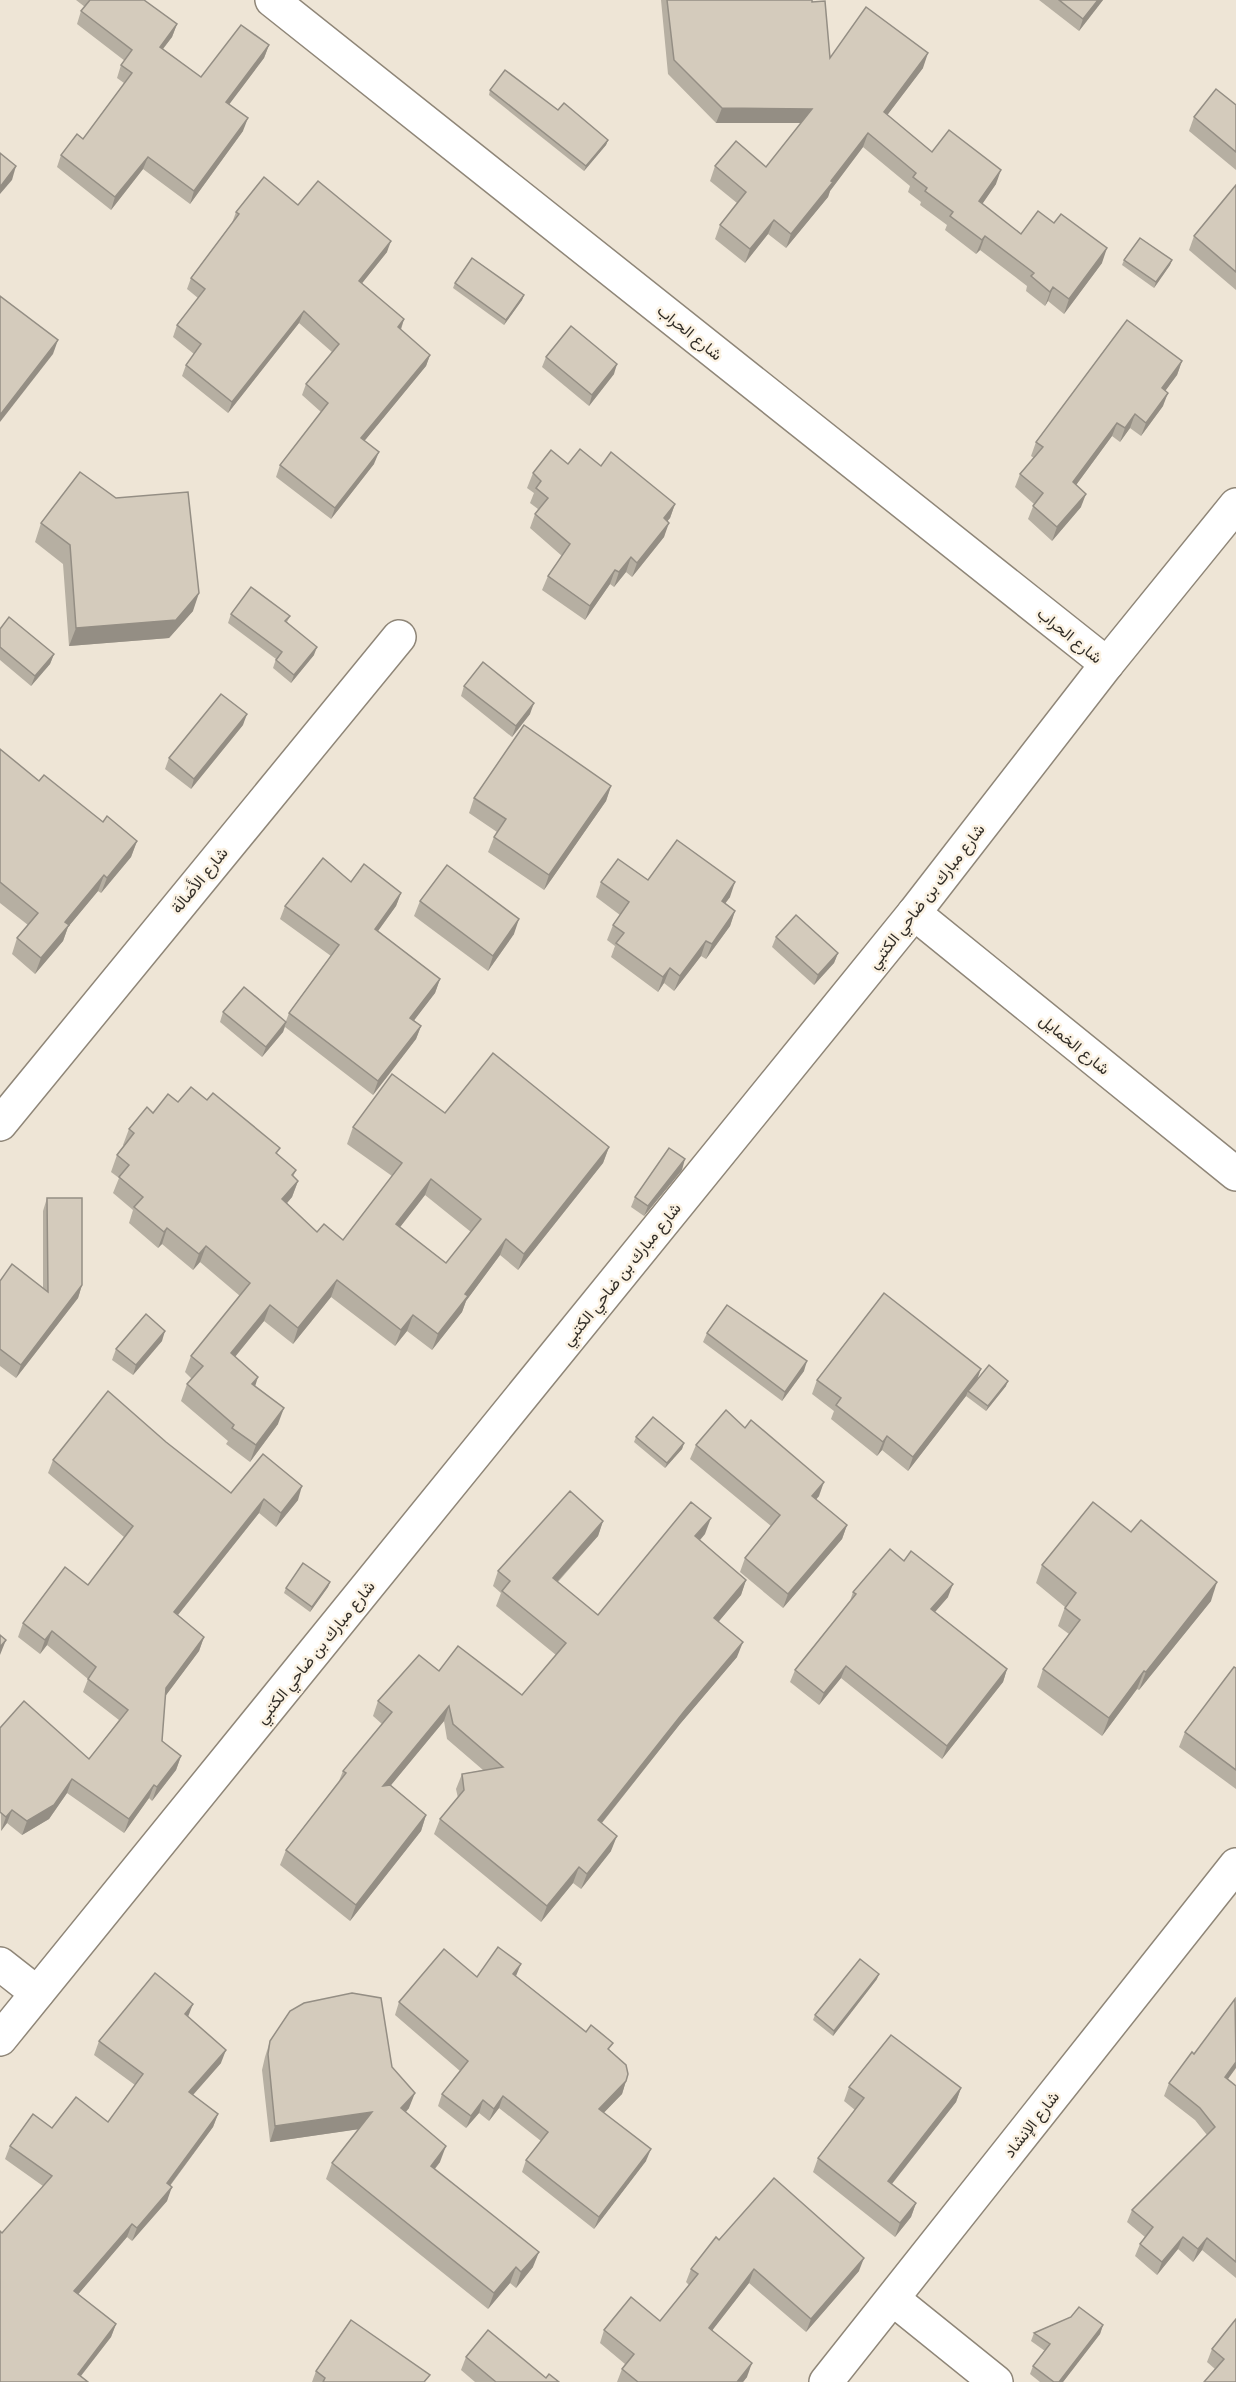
<svg xmlns="http://www.w3.org/2000/svg" width="1236" height="2382" font-family="'IBM Plex Serif',Vazirmatn,serif">
  <rect width="100%" height="100%" fill="#eee5d6"/>
  <g fill="none" stroke-linecap="round" stroke-linejoin="round">
    <g stroke="#8f8678" stroke-width="36">
      <g id="minor">
        <path d="M272 0 1107 664"/>
        <path d="M914 913 1236 1174"/>
        <path d="M0 1124 399 637"/>
        <path d="M0 1964 37 1993"/>
        <path d="M0 2039 914 913 1107 664 1236 505"/>
        <path d="M893 2299 996 2382"/>
        <path d="M826 2382 1236 1865"/>
      </g>
    </g>
    <use href="#minor" stroke="#fff" stroke-width="33"/>
  </g>
  <g fill="#b6afa2" fill-rule="evenodd">
    <path d="M76 0H144L177 24 172 37 163 49 201 77 269 45 264 58 229 104 243 131 190 204 143 169 111 210 57 167 61 155 83 139 124 83 117 78 121 65 125 61 77 24 81 11 85 7Z"/>
    <path d="M661 0H812L830 58 923 68 887 115 932 152 996 184 982 204 1021 234 1102 263 1064 314 1048 301 1045 306 1026 291 1027 286 980 250 976 254 945 230 947 225 920 205 921 202 908 192 910 186 863 147 830 191 828 197 786 248 768 234 745 263 715 239 720 225 737 203 710 181 715 166 766 167 801 123H716L668 74Z"/>
    <path d="M1039 0H1103L1079 31Z"/>
    <path d="M490 90 558 110 608 140 606 145 584 171 489 95Z"/>
    <path d="M1236 105V170L1189 131 1194 117Z"/>
    <path d="M1236 185V290L1189 250 1194 236Z"/>
    <path d="M298 205 387 252 362 283 404 319 401 330 430 355 426 366 364 441 374 464 331 519 276 477 280 465 321 412 302 395 306 384 332 352 299 323 228 413 182 376 186 365 194 354 173 337 177 325 198 298 187 289 191 278 232 223 236 212Z"/>
    <path d="M1124 260H1172L1170 265 1154 288 1122 265Z"/>
    <path d="M455 283 524 295 522 300 504 325 453 288Z"/>
    <path d="M546 357 614 374 589 406 542 367Z"/>
    <path d="M1182 361 1177 375 1165 391 1163 406 1141 436 1130 428 1120 442 1112 436 1076 485 1081 507 1052 541 1028 519 1034 504 1015 487 1020 474 1034 458 1031 456 1036 442Z"/>
    <path d="M568 464 601 466 675 504 670 518 667 521 664 537 632 577 626 572 614 587 610 584 585 620 542 590 548 576 562 556 530 528 535 514 538 509 530 503 534 493 527 488 533 473Z"/>
    <path d="M41 523 193 611 169 638 69 646 63 564 35 542Z"/>
    <path d="M231 614 290 616 287 622 314 655 291 683 273 668 276 659 228 623Z"/>
    <path d="M0 629 54 654 50 664 31 686 0 660Z"/>
    <path d="M464 686 530 714 512 737 461 696Z"/>
    <path d="M243 725 191 789 165 769 169 758Z"/>
    <path d="M0 749 39 781 103 822 137 841 131 857 101 893 98 891 68 927 63 941 35 974 12 954 17 938 28 925 0 903Z"/>
    <path d="M611 786 606 801 544 890 488 852 494 837 497 832 469 813 474 798Z"/>
    <path d="M648 880 730 897 725 903 735 911 730 926 706 959 701 956 674 991 664 983 658 992 611 957 615 946 607 940 613 925 620 915 596 897 601 882Z"/>
    <path d="M351 882 401 893 396 906 378 931 440 979 435 993 414 1020 421 1026 416 1039 373 1095 285 1027 283 1032 262 1057 220 1022 223 1012 286 1021 289 1013 331 956 280 919 285 906Z"/>
    <path d="M420 901 514 934 488 971 414 916Z"/>
    <path d="M776 937 838 953 834 963 814 985 772 947Z"/>
    <path d="M207 1100 296 1170 293 1177 298 1181 292 1197 287 1203 317 1232 343 1240 392 1176 347 1144 353 1127 445 1113 609 1147 603 1163 518 1270 500 1255 466 1301 462 1312 432 1350 407 1331 395 1346 331 1297 293 1344 264 1321 235 1357 255 1387 278 1424 250 1462 226 1444 228 1441 181 1401 187 1384 192 1379 185 1372 191 1356 240 1296 200 1262 193 1270 162 1244 158 1248 129 1223 133 1210 113 1193 119 1178 111 1172 117 1155 124 1146 123 1145 129 1129 153 1113 178 1102ZM425 1195 471 1232 446 1263 400 1227Z"/>
    <path d="M682 1170 644 1216 631 1207 635 1197Z"/>
    <path d="M47 1198 82 1285 78 1298 16 1378 0 1366V1281L43 1288V1211Z"/>
    <path d="M707 1333 804 1371 782 1401 703 1342Z"/>
    <path d="M162 1341 133 1375 112 1360 116 1349Z"/>
    <path d="M978 1379 1006 1386 986 1411 966 1396 908 1471 882 1450 877 1456 831 1419 834 1411 812 1394 817 1380Z"/>
    <path d="M636 1437 684 1443 682 1449 665 1468 634 1442Z"/>
    <path d="M166 1442 231 1493 298 1500 276 1527 259 1513 178 1615 204 1637 199 1651 165 1696 162 1741 181 1756 176 1770 152 1801 149 1798 124 1833 67 1793 49 1819 22 1835 7 1823 1 1831 0 1728 89 1759 119 1720 83 1692 88 1679 47 1645 40 1654 18 1637 23 1623 88 1585 124 1537 48 1473 53 1460Z"/>
    <path d="M696 1445 819 1496 816 1499 847 1525 842 1539 783 1608 740 1572 745 1558 771 1526 690 1459Z"/>
    <path d="M603 1521 598 1536 558 1582 598 1615 705 1534 700 1540 746 1580 741 1595 719 1621 737 1657 680 1724 602 1823 611 1851 581 1889 573 1883 541 1922 434 1834 440 1819 458 1798 456 1789 462 1774 483 1770 447 1739 444 1721 391 1785 426 1815 421 1831 350 1921 280 1865 286 1850 339 1781 343 1771 382 1724 373 1716 378 1701 439 1671 522 1695 556 1655 496 1606 501 1593 493 1586 498 1571Z"/>
    <path d="M1042 1565 1211 1601 1139 1690 1137 1689 1102 1736 1037 1687 1043 1669 1069 1634 1058 1626 1065 1607 1036 1583Z"/>
    <path d="M330 1582 328 1587 310 1612 284 1593 286 1588Z"/>
    <path d="M853 1592 948 1597 935 1612 1007 1669 1003 1682 942 1759 841 1678 819 1705 790 1682 795 1670 850 1601Z"/>
    <path d="M1236 1668V1789L1179 1747 1185 1732Z"/>
    <path d="M516 1976 610 2050 626 2081 622 2094 603 2113 646 2161 594 2229 522 2172 526 2160 541 2141 499 2108 489 2121 479 2113 466 2128 438 2106 442 2094 460 2071 395 2015 399 2002 477 1977Z"/>
    <path d="M877 1979 833 2036 813 2020 815 2015Z"/>
    <path d="M188 2017 221 2063 193 2095 218 2114 213 2127 170 2186 167 2201 132 2241 127 2237 78 2294 116 2324 111 2337 81 2376 0 2382 2 2233 43 2186 5 2159 10 2146 52 2128 108 2122 135 2085 94 2055 99 2041Z"/>
    <path d="M270 2041 392 2067 409 2108 406 2112 440 2162 435 2169 533 2267 516 2288 510 2283 488 2309 326 2179 332 2163 359 2129 270 2142 262 2070 265 2057Z"/>
    <path d="M1194 2054 1236 2086V2278L1202 2250 1193 2262 1178 2249 1157 2275 1135 2256 1140 2244 1145 2237 1127 2222 1132 2210 1207 2135 1195 2120 1164 2096 1169 2083Z"/>
    <path d="M849 2087 961 2088 956 2102 892 2184 916 2203 911 2217 895 2237 813 2172 818 2158 855 2110 844 2101Z"/>
    <path d="M719 2240 859 2271 806 2332 749 2283 712 2330 747 2377 743 2382H617L622 2369 625 2364 600 2343 604 2330 660 2321 689 2285 686 2282 691 2269Z"/>
    <path d="M1071 2317 1103 2325 1100 2334 1063 2382H1040L1030 2374 1033 2366 1045 2351 1031 2341 1034 2333Z"/>
    <path d="M1236 2319V2382L1215 2369 1207 2362 1212 2349Z"/>
    <path d="M466 2357 546 2378 559 2382H475L461 2370Z"/>
    <path d="M316 2371 427 2382H312Z"/>
  </g>
  <g fill="#948e84">
    <path d="M1098 0H1103L1079 31 1083 19Z"/>
    <path d="M177 24 172 37 155 59 160 47Z"/>
    <path d="M269 45 264 58 222 114 226 102Z"/>
    <path d="M928 53 923 68 879 126 884 112Z"/>
    <path d="M722 108 812 109 807 123H716Z"/>
    <path d="M248 118 243 131 190 204 194 191Z"/>
    <path d="M868 133 863 147 830 191 828 197 786 248 791 234Z"/>
    <path d="M608 140 606 145 584 171 586 166Z"/>
    <path d="M148 157 143 169 111 210 115 197Z"/>
    <path d="M16 166 12 180 0 194V187Z"/>
    <path d="M1001 170 996 184 974 216 979 201Z"/>
    <path d="M774 220 768 234 745 263 750 249Z"/>
    <path d="M985 236 980 250 976 254 982 240Z"/>
    <path d="M391 241 387 252 355 292 359 281Z"/>
    <path d="M1107 248 1102 263 1064 314 1069 299Z"/>
    <path d="M1172 260 1170 265 1154 288 1156 282Z"/>
    <path d="M1053 287 1048 301 1045 306 1050 292Z"/>
    <path d="M524 295 522 300 504 325 506 320Z"/>
    <path d="M304 311 299 323 228 413 232 402Z"/>
    <path d="M404 319 400 331 398 327Z"/>
    <path d="M58 340 53 354 0 422V415Z"/>
    <path d="M430 355 426 366 357 450 361 438Z"/>
    <path d="M1182 361 1177 375 1157 402 1162 388Z"/>
    <path d="M617 364 614 374 589 406 592 395Z"/>
    <path d="M1168 393 1163 406 1141 436 1146 423Z"/>
    <path d="M1135 414 1130 428 1120 442 1125 428Z"/>
    <path d="M1117 423 1112 436 1068 496 1073 482Z"/>
    <path d="M379 452 374 464 331 519 335 508Z"/>
    <path d="M1086 494 1081 507 1052 541 1057 527Z"/>
    <path d="M675 504 670 518 658 533 664 518Z"/>
    <path d="M669 523 664 537 632 577 637 563Z"/>
    <path d="M631 557 626 572 614 587 619 572Z"/>
    <path d="M615 570 610 584 585 620 590 606Z"/>
    <path d="M199 593 193 611 169 638 69 646 76 628Z"/>
    <path d="M317 647 314 655 291 683 294 675Z"/>
    <path d="M54 654 50 664 31 686 35 676Z"/>
    <path d="M534 703 530 714 512 737 516 726Z"/>
    <path d="M247 714 243 725 191 789 194 779Z"/>
    <path d="M611 786 606 801 544 890 549 875Z"/>
    <path d="M137 841 131 857 101 893 107 878Z"/>
    <path d="M104 875 98 891 68 927 63 941 35 974 41 958 65 922Z"/>
    <path d="M735 882 730 897 716 916 722 901Z"/>
    <path d="M401 893 396 906 370 942 375 929Z"/>
    <path d="M735 911 730 926 706 959 712 944Z"/>
    <path d="M519 919 514 934 488 971 493 956Z"/>
    <path d="M706 941 701 956 674 991 680 976Z"/>
    <path d="M838 953 834 963 814 985 818 975Z"/>
    <path d="M670 968 664 983 658 992 663 977Z"/>
    <path d="M440 979 435 993 406 1031 410 1018Z"/>
    <path d="M286 1022 283 1032 262 1057 266 1047Z"/>
    <path d="M421 1026 416 1039 373 1095 378 1081Z"/>
    <path d="M609 1147 603 1163 518 1270 524 1254Z"/>
    <path d="M685 1159 682 1170 644 1216 648 1206Z"/>
    <path d="M431 1179 425 1195 390 1240 396 1224Z"/>
    <path d="M298 1181 292 1197 276 1216 282 1199Z"/>
    <path d="M167 1228 162 1244 158 1248 164 1232Z"/>
    <path d="M506 1239 500 1255 466 1301 462 1312 432 1350 438 1334 465 1294Z"/>
    <path d="M206 1246 200 1262 193 1270 199 1254Z"/>
    <path d="M337 1280 331 1297 293 1344 298 1328Z"/>
    <path d="M82 1285 78 1298 16 1378 21 1365Z"/>
    <path d="M270 1305 264 1321 225 1369 231 1353Z"/>
    <path d="M413 1315 407 1331 395 1346 401 1330Z"/>
    <path d="M165 1331 162 1341 133 1375 136 1365Z"/>
    <path d="M807 1361 804 1371 782 1401 785 1392Z"/>
    <path d="M981 1369 976 1383 968 1391 966 1396 908 1471 913 1457Z"/>
    <path d="M258 1377 253 1393 252 1384Z"/>
    <path d="M1008 1381 1006 1386 986 1411 988 1406Z"/>
    <path d="M284 1408 278 1424 250 1462 256 1445Z"/>
    <path d="M887 1436 882 1450 877 1456 883 1442Z"/>
    <path d="M684 1443 682 1449 665 1468 667 1463Z"/>
    <path d="M824 1482 819 1496 807 1510 812 1496Z"/>
    <path d="M302 1486 298 1500 276 1527 281 1513Z"/>
    <path d="M264 1499 259 1513 169 1626 174 1612Z"/>
    <path d="M711 1518 705 1534 690 1551 695 1536Z"/>
    <path d="M603 1521 598 1536 547 1593 553 1578Z"/>
    <path d="M847 1525 842 1539 783 1608 788 1594Z"/>
    <path d="M746 1580 741 1595 709 1633 714 1618Z"/>
    <path d="M330 1582 328 1587 310 1612 312 1607Z"/>
    <path d="M1217 1582 1211 1601 1139 1690 1146 1672Z"/>
    <path d="M953 1584 948 1597 927 1621 931 1609Z"/>
    <path d="M52 1631 47 1645 40 1654 45 1640Z"/>
    <path d="M204 1637 199 1651 161 1702 166 1688Z"/>
    <path d="M6 1640 0 1655V1647Z"/>
    <path d="M743 1642 737 1657 680 1724 592 1835 598 1820 686 1709Z"/>
    <path d="M846 1666 841 1678 819 1705 824 1693Z"/>
    <path d="M1007 1669 1003 1682 942 1759 947 1746Z"/>
    <path d="M1144 1671 1137 1689 1102 1736 1109 1718Z"/>
    <path d="M449 1706 444 1721 377 1802 383 1786Z"/>
    <path d="M181 1756 176 1770 152 1801 157 1787Z"/>
    <path d="M72 1779 67 1793 49 1819 22 1835 27 1821Z"/>
    <path d="M154 1785 149 1798 124 1833 129 1819Z"/>
    <path d="M12 1810 7 1823 1 1831 6 1817Z"/>
    <path d="M426 1815 421 1831 350 1921 356 1905Z"/>
    <path d="M617 1836 611 1851 581 1889 587 1874Z"/>
    <path d="M579 1867 573 1883 541 1922 547 1906Z"/>
    <path d="M521 1964 516 1976 509 1986 513 1974Z"/>
    <path d="M879 1974 877 1979 833 2036 834 2031Z"/>
    <path d="M193 2004 188 2017 185 2014Z"/>
    <path d="M226 2050 221 2063 184 2105 189 2092Z"/>
    <path d="M1236 2062V2068L1220 2090 1225 2077Z"/>
    <path d="M626 2081 622 2094 595 2122 599 2109Z"/>
    <path d="M961 2088 956 2102 883 2195 888 2181Z"/>
    <path d="M415 2093 409 2108 395 2124 401 2108Z"/>
    <path d="M503 2096 499 2108 489 2121 494 2109Z"/>
    <path d="M483 2100 479 2113 466 2128 471 2116Z"/>
    <path d="M372 2112 367 2128 270 2142 275 2126Z"/>
    <path d="M218 2114 213 2127 162 2196 167 2183Z"/>
    <path d="M446 2146 440 2162 425 2181 431 2166Z"/>
    <path d="M651 2149 646 2161 594 2229 599 2217Z"/>
    <path d="M172 2187 167 2201 132 2241 137 2228Z"/>
    <path d="M916 2203 911 2217 895 2237 900 2223Z"/>
    <path d="M132 2224 127 2237 69 2305 74 2291Z"/>
    <path d="M1183 2237 1178 2249 1157 2275 1162 2262Z"/>
    <path d="M1207 2238 1202 2250 1193 2262 1198 2249Z"/>
    <path d="M539 2252 533 2267 516 2288 521 2272Z"/>
    <path d="M864 2258 859 2271 806 2332 811 2319Z"/>
    <path d="M516 2267 510 2283 488 2309 494 2293Z"/>
    <path d="M754 2269 749 2283 704 2341 709 2328Z"/>
    <path d="M116 2324 111 2337 76 2382 78 2374Z"/>
    <path d="M1103 2325 1100 2334 1063 2382H1059Z"/>
    <path d="M752 2363 747 2377 743 2382H737Z"/>
  </g>
  <g fill="#d4cbbc" stroke="#948e84" stroke-width="1.5" fill-rule="evenodd">
    <path d="M90 0H144L177 24 160 47 201 77 241 25 269 45 226 102 248 118 194 191 148 157 115 197 61 155 77 134 83 139 132 73 121 65 132 50 81 11Z"/>
    <path d="M667 0H812V2L825 1 830 58 866 7 928 53 884 112 932 152 949 130 1001 170 979 201 1021 234 1038 211 1054 223 1061 214 1107 248 1069 299 1053 287 1050 292 1031 276 1034 273 985 236 982 240 950 216 953 212 925 191 927 188 913 177 916 173 868 133 831 181 833 182 791 234 774 220 750 249 720 225 746 192 715 166 736 141 766 167 812 109 722 108 674 60Z"/>
    <path d="M1059 0H1098L1083 19Z"/>
    <path d="M505 70 558 110 564 103 608 140 586 166 490 90Z"/>
    <path d="M1216 89 1236 105V152L1194 117Z"/>
    <path d="M0 153 16 166 0 187Z"/>
    <path d="M264 177 298 205 318 181 391 241 359 281 404 319 398 327 430 355 361 438 379 452 335 508 280 465 328 403 306 384 339 344 304 311 232 402 186 365 201 344 177 325 205 289 191 278 239 214 236 212Z"/>
    <path d="M1236 185V272L1194 236Z"/>
    <path d="M1140 238 1172 260 1156 282 1124 260Z"/>
    <path d="M472 258 524 295 506 320 455 283Z"/>
    <path d="M0 296 58 340 0 415Z"/>
    <path d="M1127 320 1182 361 1162 388 1168 393 1146 423 1135 414 1125 428 1117 423 1073 482 1086 494 1057 527 1033 506 1043 493 1020 474 1043 447 1036 442Z"/>
    <path d="M571 326 617 364 592 395 546 357Z"/>
    <path d="M580 449 601 466 611 452 675 504 664 518 669 523 637 563 631 557 619 572 615 570 590 606 548 576 570 544 535 514 548 498 536 488 541 481 533 473 551 450 568 464Z"/>
    <path d="M80 472 116 498 188 492 199 593 176 620 76 628 70 545 41 523Z"/>
    <path d="M251 587 290 616 285 621 317 647 294 675 276 660 282 652 231 614Z"/>
    <path d="M9 617 54 654 35 676 0 647V629Z"/>
    <path d="M483 662 534 703 516 726 464 686Z"/>
    <path d="M221 694 247 714 194 779 169 758Z"/>
    <path d="M524 725 611 786 549 875 494 837 506 819 474 798Z"/>
    <path d="M0 749 39 781 44 775 103 822 107 816 137 841 107 878 104 875 65 922 69 925 41 958 17 938 38 913 0 882Z"/>
    <path d="M677 840 735 882 722 901 735 911 712 944 706 941 680 976 670 968 663 977 616 943 624 933 613 925 629 902 601 882 618 859 648 880Z"/>
    <path d="M323 858 351 882 364 864 401 893 375 929 440 979 410 1018 421 1026 378 1081 289 1013 339 945 285 906Z"/>
    <path d="M447 865 519 919 493 956 420 901Z"/>
    <path d="M796 915 838 953 818 975 776 937Z"/>
    <path d="M244 987 286 1022 266 1047 223 1012Z"/>
    <path d="M493 1053 609 1147 524 1254 506 1239 465 1294 468 1296 438 1334 413 1315 401 1330 337 1280 298 1328 270 1305 231 1353 258 1377 252 1384 284 1408 256 1445 232 1428 234 1425 187 1384 203 1366 191 1356 250 1283 206 1246 199 1254 167 1228 164 1232 134 1207 143 1197 119 1177 129 1165 117 1155 134 1133 129 1129 147 1107 153 1113 168 1094 178 1102 191 1087 207 1100 213 1093 280 1148 276 1153 296 1170 292 1175 298 1181 282 1199 317 1232 324 1224 343 1240 402 1163 353 1127 392 1074 445 1113ZM431 1179 481 1219 446 1263 396 1224Z"/>
    <path d="M669 1148 685 1159 648 1206 635 1197Z"/>
    <path d="M47 1198H82V1285L21 1365 0 1349V1281L12 1264 48 1292Z"/>
    <path d="M884 1293 981 1369 913 1457 887 1436 883 1442 836 1405 841 1398 817 1380Z"/>
    <path d="M727 1305 807 1361 785 1392 707 1333Z"/>
    <path d="M146 1314 165 1331 136 1365 116 1349Z"/>
    <path d="M989 1365 1008 1381 988 1406 968 1391Z"/>
    <path d="M108 1391 166 1442 231 1493 263 1454 302 1486 281 1513 264 1499 174 1612 204 1637 166 1688 162 1741 181 1756 157 1787 154 1785 129 1819 72 1779 54 1805 27 1821 12 1810 6 1817 0 1812V1728L24 1701 89 1759 128 1710 88 1679 96 1667 52 1631 45 1640 23 1623 65 1567 88 1585 133 1526 53 1460Z"/>
    <path d="M726 1410 745 1428 751 1420 824 1482 812 1496 847 1525 788 1594 745 1558 780 1515 696 1445Z"/>
    <path d="M653 1417 684 1443 667 1463 636 1437Z"/>
    <path d="M570 1491 603 1521 553 1578 598 1615 691 1502 711 1518 695 1536 746 1580 714 1618 743 1642 686 1709 598 1820 617 1836 587 1874 579 1867 547 1906 440 1819 464 1790 462 1774 503 1767 453 1724 449 1706 383 1786 390 1785 426 1815 356 1905 286 1850 346 1773 343 1771 392 1712 378 1701 419 1655 439 1671 458 1646 522 1695 566 1643 502 1591 510 1581 498 1571Z"/>
    <path d="M1093 1502 1131 1532 1141 1520 1217 1582 1146 1672 1144 1671 1109 1718 1043 1669 1080 1620 1065 1608 1076 1593 1042 1565Z"/>
    <path d="M890 1549 904 1561 911 1551 953 1584 931 1609 1007 1669 947 1746 846 1666 824 1693 795 1670 856 1594 853 1592Z"/>
    <path d="M303 1563 330 1582 312 1607 286 1588Z"/>
    <path d="M0 1635 6 1640 0 1647Z"/>
    <path d="M1234 1667 1236 1668V1770L1185 1732Z"/>
    <path d="M498 1947 521 1964 513 1974 586 2032 591 2025 613 2043 608 2049 626 2065 628 2074 626 2081 599 2109 651 2149 599 2217 526 2160 548 2132 503 2096 494 2109 483 2100 471 2116 442 2094 468 2061 399 2002 444 1949 477 1977Z"/>
    <path d="M860 1959 879 1974 834 2031 815 2015Z"/>
    <path d="M155 1973 193 2004 185 2014 226 2050 189 2092 218 2114 167 2183 172 2187 137 2228 132 2224 74 2291 116 2324 78 2374 88 2382H0V2231L2 2233 52 2176 10 2146 33 2114 52 2128 76 2097 108 2122 143 2074 99 2041Z"/>
    <path d="M352 1993 381 1998 392 2067 415 2093 401 2108 446 2146 431 2166 539 2252 521 2272 516 2267 494 2293 332 2163 372 2112 275 2126 268 2054 270 2041 290 2011 304 2003Z"/>
    <path d="M1235 1999 1236 2062 1225 2077 1236 2086V2262L1207 2238 1198 2249 1183 2237 1162 2262 1140 2244 1153 2227 1132 2210 1215 2127 1200 2108 1169 2083 1192 2052 1194 2054Z"/>
    <path d="M891 2035 961 2088 888 2181 916 2203 900 2223 818 2158 864 2098 849 2087Z"/>
    <path d="M774 2178 864 2258 811 2319 754 2269 709 2328 752 2363 737 2382H638L622 2369 634 2354 604 2330 631 2297 660 2321 698 2274 691 2269 716 2237 719 2240Z"/>
    <path d="M1079 2307 1103 2325 1059 2382H1054L1033 2366 1050 2344 1034 2333 1071 2317Z"/>
    <path d="M1236 2319V2382H1204L1224 2359 1212 2349Z"/>
    <path d="M351 2320 430 2375 424 2382H323L325 2378 316 2371Z"/>
    <path d="M488 2330 546 2378 549 2374 559 2382H496L466 2357Z"/>
  </g>
  <g text-anchor="middle" stroke-width="5" stroke-linejoin="round" paint-order="stroke">
    <g font-size="16" fill="#312d27" stroke="#fbf2e3">
      <text transform="translate(690 332) rotate(39)" y="6">شارع الحراب</text>
      <text transform="translate(1070 635) rotate(39)" y="6">شارع الحراب</text>
      <text transform="translate(199 880) rotate(-51)" y="6">شارع الأَصَالَة</text>
      <text transform="translate(926 896) rotate(-52)" y="6">شارع مبارك بن ضاحي الكتبي</text>
      <text transform="translate(1075 1044) rotate(39)" y="6">شارع الخمايل</text>
      <text transform="translate(621 1274) rotate(-51)" y="6">شارع مبارك بن ضاحي الكتبي</text>
      <text transform="translate(315 1652) rotate(-51)" y="6">شارع مبارك بن ضاحي الكتبي</text>
      <text transform="translate(1031 2124) rotate(-52)" y="6">شارع الإنشاد</text>
    </g>
  </g>
</svg>
